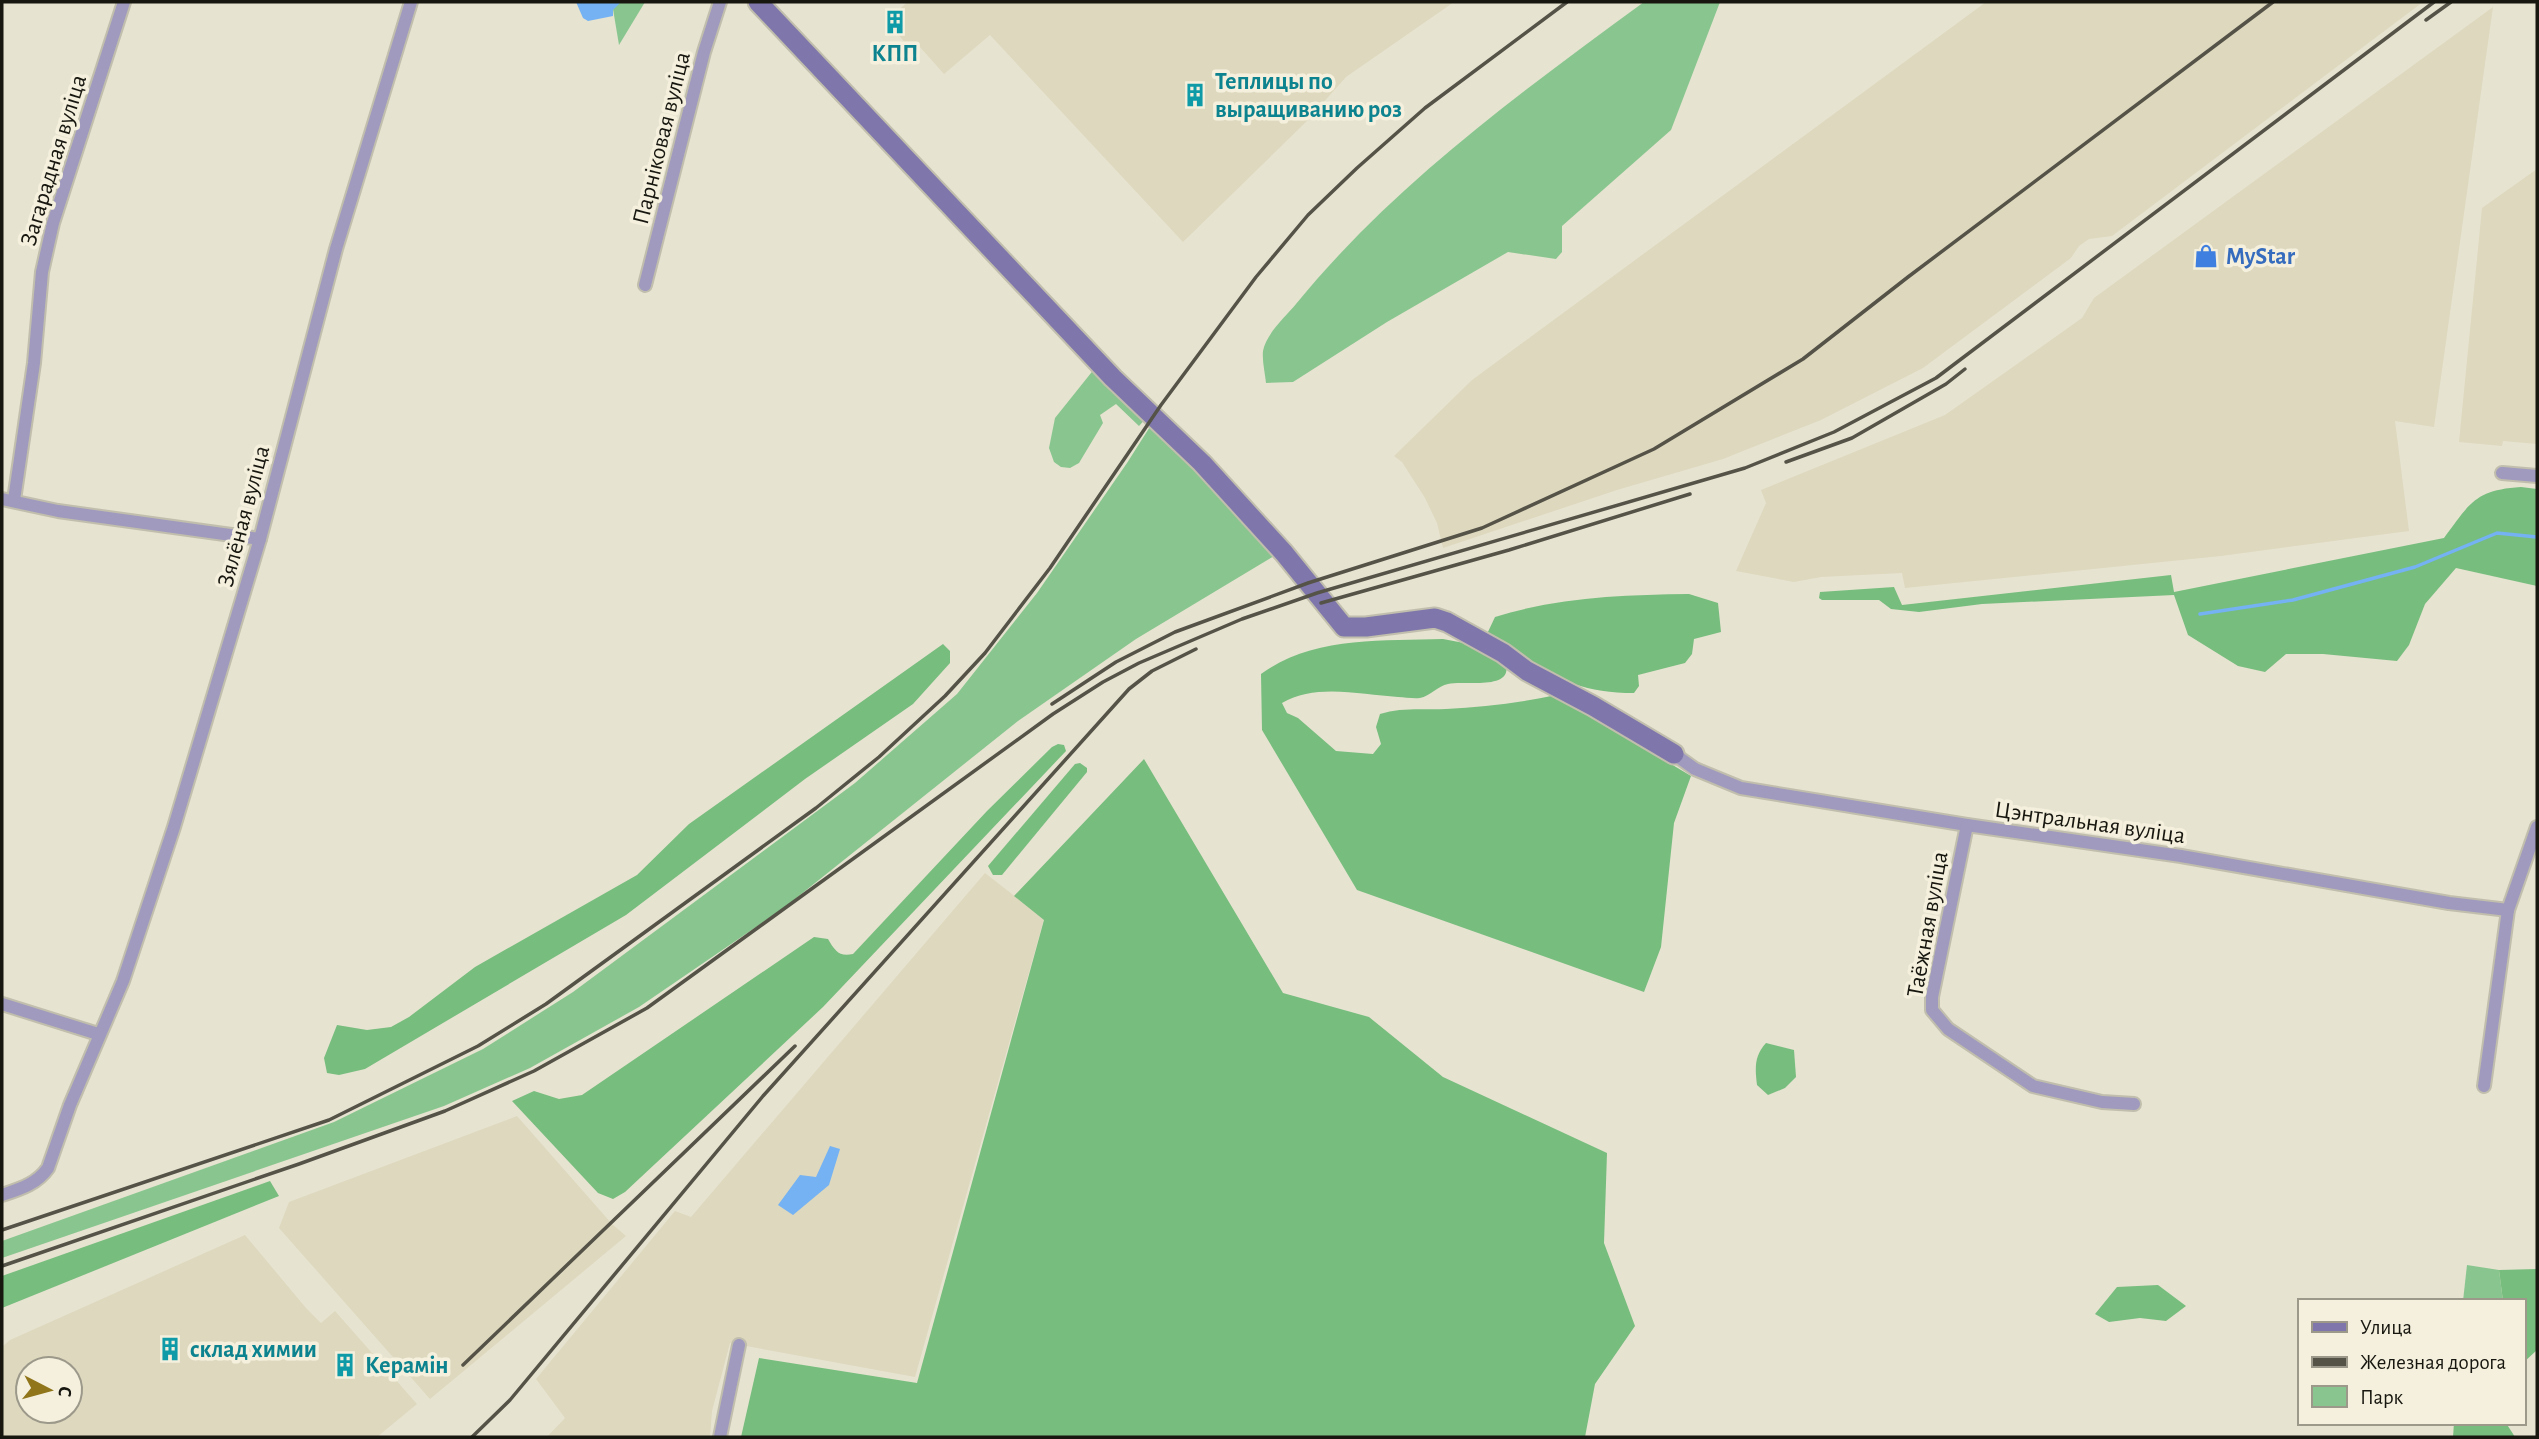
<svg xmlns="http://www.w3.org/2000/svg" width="2539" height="1439" font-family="'Alegreya Sans',sans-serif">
  <rect width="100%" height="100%" fill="#e6e3d0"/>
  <g fill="#ddd8be" fill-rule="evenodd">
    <path d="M908 2H1454L1346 77 1306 122 1183 242 990 35 944 74 919 46 912 51 886 20Z"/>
    <path d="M1986 2H2423L2112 236 2089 239 2079 246 2071 258 1923 368 1821 420 1723 459 1617 490 1443 548 1437 523 1425 498 1402 462 1394 456 1472 380Z"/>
    <path d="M2493 7 2434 427 2395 421 2409 531 2221 556 1905 588 1902 573 1821 577 1794 582 1736 571 1766 503 1761 490 1945 415 2082 318 2094 298Z"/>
    <path d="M2537 169V444L2503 441 2502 446 2459 442 2482 208Z"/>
    <path d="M985 873 1044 919 915 1377 730 1343 712 1411 710 1437H547L565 1418 536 1379 675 1211 691 1217Z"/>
    <path d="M517 1116 612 1224 626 1236 430 1399 279 1228 289 1202Z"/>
    <path d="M245 1235 306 1308 321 1323 335 1311 417 1404 377 1437H2V1347L10 1340ZM70 1369V1411H28V1369Z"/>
  </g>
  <g fill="#89c68f">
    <path d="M620 2H645L619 45 613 9Z"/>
    <path d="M1644 2H1720L1671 130 1562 226V252L1556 259 1508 252 1387 322 1293 382 1266 383C1265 373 1262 361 1263 351 1266 334 1285 317 1296 304 1394 184 1520 93 1644 2Z"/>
    <path d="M1095 368 1147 417 1139 426 1116 404 1100 415 1103 423 1079 463 1070 468 1061 467 1054 462 1049 448 1055 418Z"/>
    <path d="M1153 422 1274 556 1136 639 1018 721 785 907 639 1007 530 1068 444 1106 2 1258V1241L334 1122 483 1049 573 992 855 783 957 694 1037 593 1127 463Z"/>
    <path d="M2467 1265 2499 1270 2503 1301H2463Z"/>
  </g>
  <g fill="#77bd7e">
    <path d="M2521 487 2537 489V586L2456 568 2425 604 2409 645 2397 661 2323 654H2286L2265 672 2238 666 2188 635 2174 595 1982 604 1919 612 1891 609 1879 600H1822L1819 598 1820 592 1894 587 1902 605 2171 575 2174 592 2444 538C2470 503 2475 490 2521 487Z"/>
    <path d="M1689 594 1718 603 1721 632 1694 639 1692 654 1685 663 1638 675 1639 686 1634 693C1571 693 1536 669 1487 634L1495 617C1559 597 1623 595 1689 594Z"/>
    <path d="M1443 639 1464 643 1506 665C1512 691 1463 680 1448 684 1438 686 1430 696 1420 698 1413 699 1405 697 1398 697 1361 695 1316 683 1282 703L1287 713 1298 718 1336 751 1373 754 1381 744 1376 727 1380 714C1401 707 1423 710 1446 709 1482 707 1519 703 1556 695L1691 776 1674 823 1661 947 1644 992 1357 890 1262 730 1261 674C1313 636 1381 641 1443 639Z"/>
    <path d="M943 644 950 651V663L913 704 805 779 626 915 365 1069 339 1075 327 1073 324 1058 337 1025 367 1030 391 1027 409 1017 475 967 637 875 689 824Z"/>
    <path d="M1058 744 1064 745 1066 751 823 1007 625 1192 613 1199 598 1193 512 1101 534 1091 559 1099 582 1095 814 937 828 939C835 951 839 957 853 954L987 811 1052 747Z"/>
    <path d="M1144 759 1283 993 1369 1017 1443 1077 1607 1153 1604 1243 1635 1326 1595 1384 1585 1437H741L759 1358 917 1383 1044 920 1014 896Z"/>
    <path d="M1080 763 1087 768V772L1002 875H993L988 866 1075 764Z"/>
    <path d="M1766 1043 1794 1050 1796 1077 1785 1088 1768 1095 1757 1085C1755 1068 1754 1056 1766 1043Z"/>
    <path d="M270 1181 279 1196 2 1308V1276Z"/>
    <path d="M2537 1269V1350L2524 1362 2523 1301H2503L2499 1270Z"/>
    <path d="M2158 1285 2186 1306 2166 1321 2140 1318 2109 1322 2095 1314 2117 1287Z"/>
    <path d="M2454 1423H2506L2515 1437H2453Z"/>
  </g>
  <g fill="#74b2f3">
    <path d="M576 2H621L613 10V16L588 21 583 18Z"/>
    <path d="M830 1146 840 1149 829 1185 793 1215 778 1205 800 1175 816 1177Z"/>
  </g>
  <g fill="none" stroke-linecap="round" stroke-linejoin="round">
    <path stroke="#74b2f3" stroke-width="3.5" d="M2200 614 2293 600 2415 567 2497 533 2537 537"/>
    <g stroke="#c1bead" stroke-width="16">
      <g id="street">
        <path d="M645 285 704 52 720 2"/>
        <path d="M2502 473 2537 476"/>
        <path d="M2 499 58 511 260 539"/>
        <path d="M14 500 34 363 42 272 53 223 124 2"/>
        <path d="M1674 754 1695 769 1741 788 1967 825 2181 856 2449 903 2508 910"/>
        <path d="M1967 825 1932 997V1010L1948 1029 2033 1086 2102 1102 2134 1104"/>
        <path d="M2 1004 98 1034"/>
        <path d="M2484 1086 2508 910 2537 827"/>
        <path d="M2 1195C20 1189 37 1184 48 1168L70 1105 123 981 174 827 260 539 336 249 411 2"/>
        <path d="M720 1437 739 1345"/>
      </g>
    </g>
    <g stroke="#c1bead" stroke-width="23">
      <path id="secondary" d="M758 2 1113 378 1202 463 1284 553 1344 627H1366L1435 618 1447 622 1503 653 1527 671 1593 706 1674 754"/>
    </g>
    <use href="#street" stroke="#9f9abe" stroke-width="12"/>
    <use href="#secondary" stroke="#7f77ab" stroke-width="19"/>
    <g stroke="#555348" stroke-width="3.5">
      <path d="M2426 20 2451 2"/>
      <path d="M1786 462 1852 438 1946 384 1965 369"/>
      <path d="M1321 603 1509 550 1690 494"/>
      <path d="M1052 704 1116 662 1175 632 1308 583 1482 528 1654 449 1803 359 1908 277 2273 2"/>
      <path d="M2 1230 329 1120 478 1046 546 1004 816 808 879 757 945 696 985 653 1050 568 1161 405 1256 277 1308 215 1357 168 1425 108 1567 2"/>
      <path d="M2 1266 299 1164 445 1111 534 1071 647 1008 1053 714 1103 682 1139 663 1242 619 1317 593 1745 468 1834 432 1936 378 2434 2"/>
      <path d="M463 1365 795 1046"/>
      <path d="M472 1437 510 1400 763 1096 1129 689 1152 671 1196 649"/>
    </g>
  </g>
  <defs>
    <g id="building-bare" transform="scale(1.89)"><path d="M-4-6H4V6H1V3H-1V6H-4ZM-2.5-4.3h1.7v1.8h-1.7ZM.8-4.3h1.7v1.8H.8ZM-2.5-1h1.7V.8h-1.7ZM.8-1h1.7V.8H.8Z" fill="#0f9aa8" stroke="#f4f0dd" stroke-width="2.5" paint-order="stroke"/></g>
    <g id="shop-bare" transform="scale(1.89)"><path d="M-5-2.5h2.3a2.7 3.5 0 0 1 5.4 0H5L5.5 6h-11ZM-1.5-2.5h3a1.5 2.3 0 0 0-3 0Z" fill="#3f7fe0" stroke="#f4f0dd" stroke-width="2.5" paint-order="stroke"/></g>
  </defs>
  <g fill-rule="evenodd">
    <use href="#building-bare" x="895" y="22"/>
    <use href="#building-bare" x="1195" y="95"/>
    <use href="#shop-bare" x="2206" y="256"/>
    <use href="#building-bare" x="170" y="1349"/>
    <use href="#building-bare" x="345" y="1365"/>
  </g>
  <g text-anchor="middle" stroke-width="7" stroke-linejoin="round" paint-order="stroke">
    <g font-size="24" font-weight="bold" fill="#0d838f" stroke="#f4f0dd" text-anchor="start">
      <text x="895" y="61" text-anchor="middle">КПП</text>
      <text x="1215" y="89">Теплицы по<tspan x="1215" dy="28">выращиванию роз</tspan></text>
      <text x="190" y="1357">склад химии</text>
      <text x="365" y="1373">Керамін</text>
    </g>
    <g font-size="24" fill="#17160f" stroke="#f4f0dd">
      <text transform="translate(661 138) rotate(-76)" y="8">Парніковая вуліца</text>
      <text transform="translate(53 160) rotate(-73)" y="8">Загарадная вуліца</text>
      <text transform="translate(243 516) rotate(-75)" y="8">Зялёная вуліца</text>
      <text transform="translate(2090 822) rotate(8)" y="8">Цэнтральная вуліца</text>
      <text transform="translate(1927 924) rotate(-80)" y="8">Таёжная вуліца</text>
    </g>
    <g font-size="24" font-weight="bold" fill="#366cbe" stroke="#f4f0dd" text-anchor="start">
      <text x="2226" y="264">MyStar</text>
    </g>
  </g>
  <rect width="2539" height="1439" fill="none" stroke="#17160f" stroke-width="7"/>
  <rect x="2298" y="1299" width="228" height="126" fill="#f4f0dd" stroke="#9c998b" stroke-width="2"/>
  <rect x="2312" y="1322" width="35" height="10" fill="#7f77ab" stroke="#9c998b" stroke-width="2"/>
  <text x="2360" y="1334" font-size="21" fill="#17160f">Улица</text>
  <rect x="2312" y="1357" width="35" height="10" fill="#555348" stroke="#9c998b" stroke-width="2"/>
  <text x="2360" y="1369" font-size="21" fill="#17160f">Железная дорога</text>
  <rect x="2312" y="1386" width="35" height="21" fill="#89c68f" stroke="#9c998b" stroke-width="2"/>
  <text x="2360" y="1404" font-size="21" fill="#17160f">Парк</text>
  <g transform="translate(49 1390) rotate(96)"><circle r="33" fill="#f4f0dd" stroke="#9c998b" stroke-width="2"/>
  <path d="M0-5L12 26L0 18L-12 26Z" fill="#90751a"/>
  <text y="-10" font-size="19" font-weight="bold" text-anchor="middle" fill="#17160f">С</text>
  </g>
</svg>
